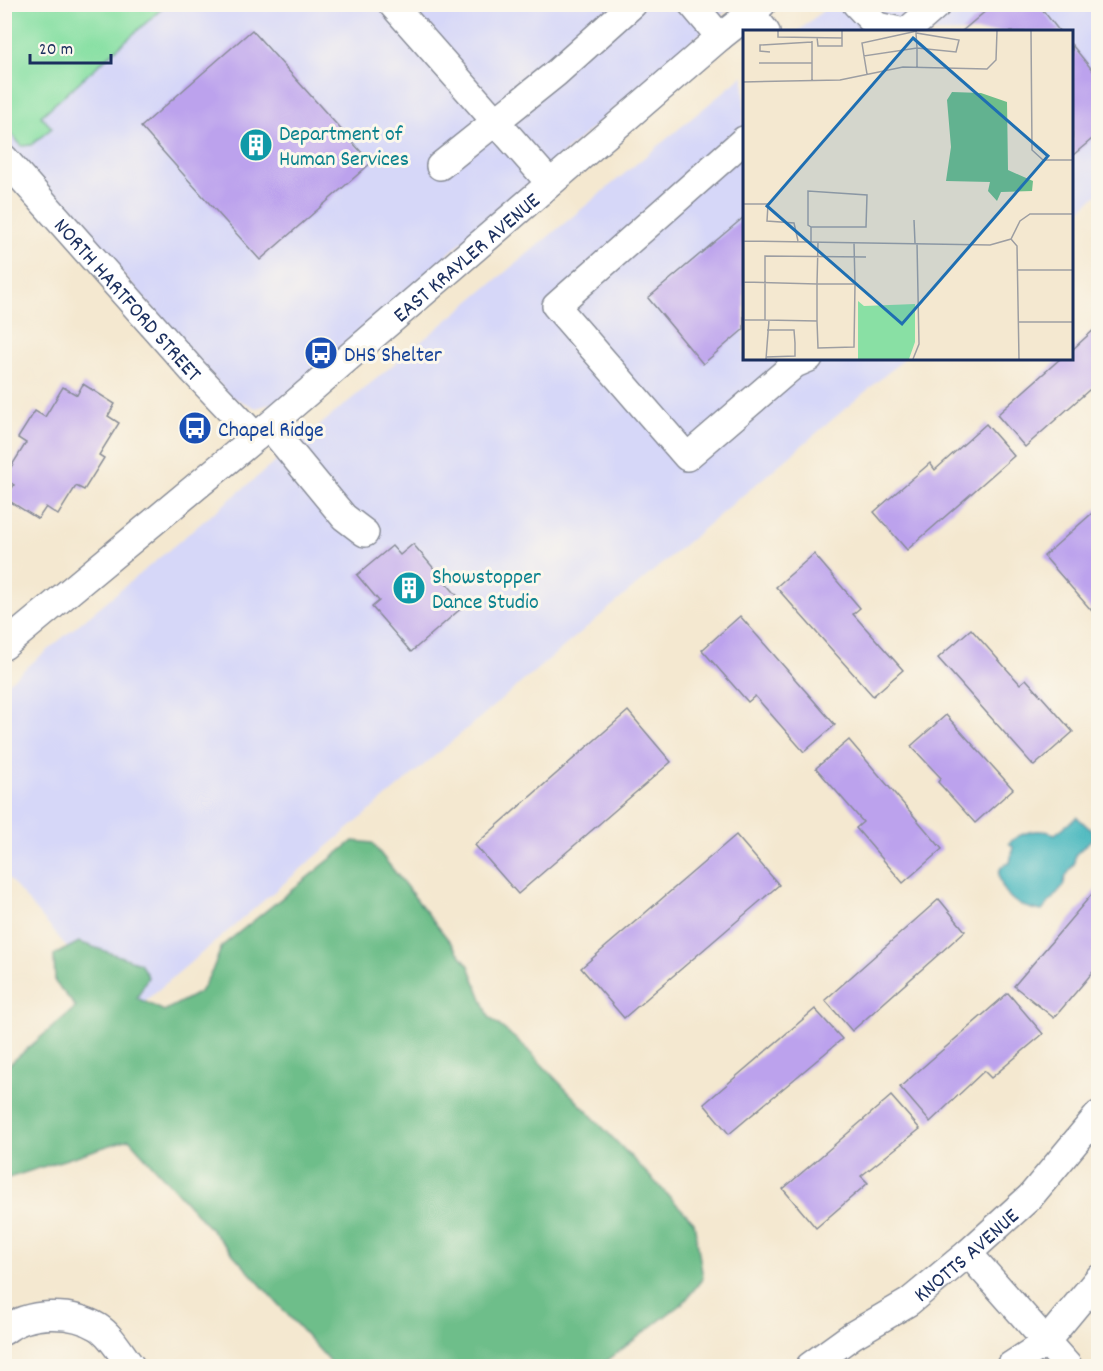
<svg xmlns="http://www.w3.org/2000/svg" width="1103" height="1371" font-family="Dekko,sans-serif">
  <rect width="100%" height="100%" fill="#fbf7ec"/>
  <filter id="ink" filterUnits="userSpaceOnUse"><feTurbulence type="fractalNoise" baseFrequency=".0167" numOctaves="2"/><feDisplacementMap in="SourceGraphic" scale="12" xChannelSelector="R" yChannelSelector="G"/><feConvolveMatrix kernelMatrix="1 2 1 2 8 2 1 2 1" color-interpolation-filters="sRGB"/></filter>
  <filter id="wash" filterUnits="userSpaceOnUse"><feTurbulence type="fractalNoise" baseFrequency=".008" numOctaves="4" result="noise"/><feDisplacementMap in="SourceGraphic" scale="24" xChannelSelector="R" yChannelSelector="G"/><feGaussianBlur stdDeviation="1.35" result="paint"/><feColorMatrix in="noise" values="0 0 0 0 0 0 0 0 0 0 0 0 0 0 0 0 0 1.4 0 .05"/><feComposite in="paint" operator="in"/></filter>
  <g filter="url(#wash)">
    <rect width="100%" height="100%" fill="#f4e8d0"/>
    <g fill="#d6d7f8">
      <path d="M4 5H733L280 401 256 408 230 396 5 140Z"/>
      <path d="M830 5H1098V194L1072 217V32H797Z"/>
      <path d="M744 75V358L904 359 126 1017 5 874 4 686Z"/>
    </g>
    <path fill="#89e0a4" stroke="#528881" stroke-width="1.5" d="M4 5 5 4 166 5 41 116 52 128 31 145 22 146 5 128Z"/>
    <path fill="#6ebe8a" stroke="#447674" stroke-width="1.5" d="M353 841 372 843 469 966 489 1017 523 1045 694 1222 703 1278 685 1301 600 1366H334L129 1139 5 1179V1068L76 1007 55 982 54 955 79 942 140 963 148 977 137 998 164 1011 200 992 212 971 222 946Z"/>
    <path fill="#47b7be" stroke="#31738e" stroke-width="1.5" d="M1077 817 1092 831 1094 837 1075 855 1074 864 1066 876 1063 886 1042 911C1032 909 1022 907 1014 901 1003 893 989 866 1010 863L1013 847 1009 843C1021 832 1038 827 1055 834Z"/>
    <g id="blocks">
      <g fill="#bca2ed">
        <path d="M994 4H1038L1060 32H961Z"/>
        <path d="M252 30 371 163 260 260 141 127Z"/>
        <path d="M1072 45 1098 77V134L1072 156Z"/>
        <path d="M744 217V329L703 364 648 298Z"/>
        <path d="M1098 326V382L1025 447 997 415 1061 358H1072V350Z"/>
        <path d="M83 384 115 404 108 416 119 423 99 455 104 458 84 490 76 486 58 515 46 507 38 519 6 499 14 485 4 478 26 443 18 438 35 411 45 417 63 387 77 395Z"/>
        <path d="M986 424 1014 456 907 550 874 512 930 463 935 470Z"/>
        <path d="M1098 508V618L1044 556Z"/>
        <path d="M413 544 465 605 411 652 372 607 379 601 357 575 392 546 400 555Z"/>
        <path d="M814 554 860 608 853 614 903 670 873 696 776 587Z"/>
        <path d="M740 616 835 725 804 752 755 696 748 702 702 650Z"/>
        <path d="M971 629 1020 684 1026 679 1073 732 1034 766 938 658Z"/>
        <path d="M628 711 671 762 518 894 475 845Z"/>
        <path d="M946 715 1013 789 975 823 938 782 941 778 911 746Z"/>
        <path d="M849 740 942 849 903 883 856 828 863 822 816 768Z"/>
        <path d="M736 835 779 885 624 1018 581 968Z"/>
        <path d="M1098 887V966L1054 1018 1014 986Z"/>
        <path d="M939 899 965 931 852 1031 825 1000Z"/>
        <path d="M1008 993 1043 1034 991 1078 984 1071 930 1122 900 1087Z"/>
        <path d="M815 1009 842 1039 729 1134 704 1104Z"/>
        <path d="M891 1096 920 1129 861 1176 868 1183 816 1228 783 1189Z"/>
      </g>
    </g>
  </g>
  <g filter="url(#ink)">
    <use href="#blocks" fill-opacity="0" stroke="#888c97" stroke-width="1.5"/>
    <g fill="none" stroke-linecap="round" stroke-linejoin="round">
      <g stroke="#888c97" stroke-width="30">
        <g id="minor">
          <path d="M392 4 550 183"/>
          <path d="M692 4 720 37"/>
          <path d="M856 4 877 26 904 32"/>
          <path d="M751 13 766 32"/>
          <path d="M906 32 938 4"/>
          <path d="M744 140 556 306 687 457 795 364 809 358"/>
          <path id="s1" d="M4 158 193 371 256 437"/>
          <path d="M440 166 555 74 633 4"/>
          <path d="M269 426 344 517 365 533"/>
          <path id="s2" d="M4 646 256 437 720 37 762 4"/>
          <path d="M968 1253 1068 1366"/>
          <path d="M4 1331C28 1311 72 1311 98 1327 112 1336 121 1354 131 1366"/>
          <path id="s3" d="M810 1366 853 1335 909 1302 968 1253 1030 1197 1098 1115"/>
          <path d="M1010 1366 1045 1343 1098 1279"/>
        </g>
      </g>
      <use href="#minor" stroke="#fff" stroke-width="27"/>
    </g>
  </g>
  <defs>
    <g id="building-disc" transform="scale(1.725)"><circle r="9.5" fill="#0f9aa8" stroke="#fbf7ec"/><path d="M-4-6H4V6H1V3H-1V6H-4ZM-2.5-4.3h1.7v1.8h-1.7ZM.8-4.3h1.7v1.8H.8ZM-2.5-1h1.7V.8h-1.7ZM.8-1h1.7V.8H.8Z" fill="#fff"/></g>
    <g id="bus-disc" transform="scale(1.725)"><circle r="9.5" fill="#1a4fb4" stroke="#fbf7ec"/><path d="M-5-6H5V4H4V6H2V4H-2V6H-4V4H-5ZM-3.5-4V0h7V-4ZM-3.5 1.2v1.5H-2V1.2ZM2 1.2v1.5H3.5V1.2Z" fill="#fff"/></g>
  </defs>
  <g fill-rule="evenodd">
    <use href="#building-disc" x="256" y="145"/>
    <use href="#bus-disc" x="321" y="353"/>
    <use href="#bus-disc" x="195" y="428"/>
    <use href="#building-disc" x="409" y="588"/>
  </g>
  <g text-anchor="middle" stroke-width="6" stroke-linejoin="round" paint-order="stroke">
    <g font-size="22" fill="#0d838f" stroke="#fbf7ec" text-anchor="start">
      <text x="279" y="140">Department of<tspan x="279" dy="25">Human Services</tspan></text>
      <text x="432" y="583">Showstopper<tspan x="432" dy="25">Dance Studio</tspan></text>
    </g>
    <g font-size="22" fill="#1b2f5e" stroke="#fbf7ec">
      <text dy="8" stroke="none"><textPath href="#s2" startOffset="604">EAST KRAYLER AVENUE</textPath></text>
      <text dy="8" stroke="none"><textPath href="#s1" startOffset="188">NORTH HARTFORD STREET</textPath></text>
      <text dy="8" stroke="none"><textPath href="#s3" startOffset="192">KNOTTS AVENUE</textPath></text>
    </g>
    <g font-size="22" fill="#164399" stroke="#fbf7ec" text-anchor="start">
      <text x="344" y="361">DHS Shelter</text>
      <text x="218" y="436">Chapel Ridge</text>
    </g>
  </g>
  <g transform="translate(743 30)">
    <rect width="330" height="330" fill="#f4e8d0"/>
    <path d="M115 271 121 276 172 274V312L166 329H115Z" fill="#89e0a4"/>
    <path d="M209 62 238 63 264 72 265 140 290 151 289 161 258 162 254 171 245 161 247 152 203 151 208 117 204 70Z" fill="#6ebe8a"/>
    <path fill="none" stroke="#9d9ea2" stroke-width="1.5" d="M0 1 1 329M35 1V7L99 8V1M174 1 119 13 121 26 174 18 213 22 216 10 173 3 174 18V37M288 1 289 120 300 130H330M74 7 75 16H99V8M69 11V51M27 22 17 21V15L69 12M121 26 124 44M16 33H69M0 52 97 50 160 37 244 39 253 30 254 1M0 174H25L24 191 51 193 55 211M171 190 172 213M68 197 65 195V161L124 165 123 197H68V212M268 209 274 216 276 329M0 211 247 215 268 209 277 191 287 184H330M111 213 112 254M275 240H330M1 252 74 254 75 213M1 290H22M74 291 75 318 111 317 112 254H74V291L22 290V226L123 227M275 292H330M23 327 52 326V313L51 300H24M23 329 26 290M170 329 176 314 174 213"/>
    <path fill="#1f6fb2" fill-opacity="0.15" stroke="#1f6fb2" stroke-width="3" d="M170 8 305 126 159 294 24 176Z"/>
    <rect width="330" height="330" fill="none" stroke="#1b2f5e" stroke-width="3"/>
  </g>
  <rect width="1103" height="1371" fill="none" stroke="#fbf7ec" stroke-width="24"/>
  <path d="M30 54v9h81v-9" fill="none" stroke="#1b2f5e" stroke-width="3"/>
  <text x="39" y="54" font-size="18" fill="#1b2f5e" stroke="#fbf7ec" stroke-width="4.5" paint-order="stroke">20 m</text>
</svg>
